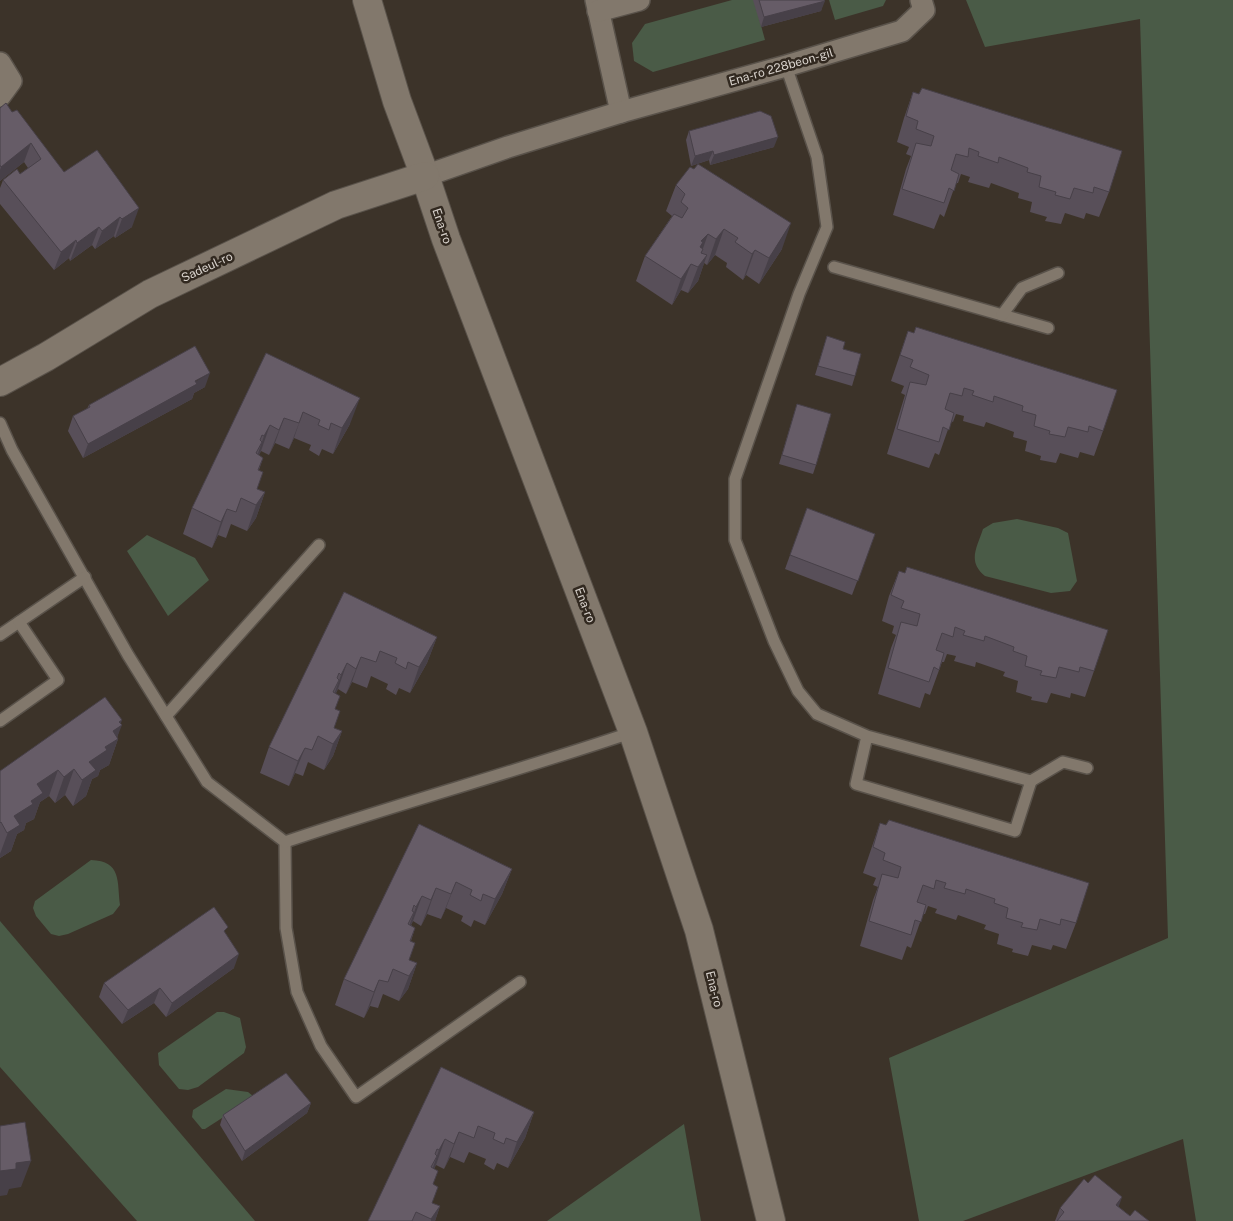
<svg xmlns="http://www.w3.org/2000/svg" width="1233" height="1221" font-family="'Public Sans',sans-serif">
  <rect width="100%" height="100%" fill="#3c3329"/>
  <g fill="#4a5b47">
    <path d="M732 0H754L765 40 653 72 634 61 632 43 645 24Z"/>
    <path d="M829 0H886L883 6 835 20Z"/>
    <path d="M966 0H1233V1221H1196L1183 1139 963 1221H919L889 1058 1168 938 1140 19 985 47Z"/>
    <path d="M1017 519 1058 528 1068 533 1077 581 1070 591 1051 593 985 576C967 561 977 548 983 529L993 523Z"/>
    <path d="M147 535 195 558 209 580 168 616 127 551Z"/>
    <path d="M91 860C122 861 117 882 120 905L113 914 68 934 59 936 51 934 36 916 33 908 35 901Z"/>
    <path d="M0 921 255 1221H137L0 1067Z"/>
    <path d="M217 1012H224L240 1018 246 1047 244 1053 198 1087 188 1090 179 1089 159 1065 158 1053Z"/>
    <path d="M226 1089 248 1092 253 1096 250 1100 205 1129H202L192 1117 193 1110Z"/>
    <path d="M684 1124 701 1221H547Z"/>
  </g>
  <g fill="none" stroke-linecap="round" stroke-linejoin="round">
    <g stroke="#59524a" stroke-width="14">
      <g id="service">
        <path d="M786 66 817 157 827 227 799 294 735 479V540L774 641 798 691 817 714 867 736 1031 781 1015 831 856 784 867 736"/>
        <path d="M834 267 1048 328"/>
        <path d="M1002 315 1022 288 1058 273"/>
        <path d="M0 423 12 450 128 655 207 782 285 842 286 928 297 992 321 1046 356 1097 520 982"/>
        <path d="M0 635 85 577"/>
        <path d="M166 716 319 545"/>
        <path d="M0 721 58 680 19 622"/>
        <path d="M1031 781 1063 762 1087 768"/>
        <path d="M285 842C400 803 518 771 633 732"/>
      </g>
    </g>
    <g stroke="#59524a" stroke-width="24">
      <g id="minor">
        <path d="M596 0 621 112"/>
        <path d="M598 11 639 0"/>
        <path d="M0 63 11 81 0 96"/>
        <path d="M425 176 508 147 621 112 786 66 902 31 924 10 921 0"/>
      </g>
    </g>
    <g stroke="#59524a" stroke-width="30">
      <g id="tertiary">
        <path d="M367 0 397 101 425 176 446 239 633 732 699 930 771 1221"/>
        <path d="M0 382 46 357 150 294 336 205 425 176"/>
      </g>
    </g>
    <use href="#service" stroke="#82786c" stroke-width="11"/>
    <use href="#minor" stroke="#82786c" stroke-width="21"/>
    <use href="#tertiary" stroke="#82786c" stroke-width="28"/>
  </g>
  <g fill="#584f59">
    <path d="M753 0H824L821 11 761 27Z"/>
    <path d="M913 92 1109 192 1099 217 1086 213 1084 219 1065 213 1061 224 1045 221 1047 217 1030 212 1032 202 1018 198 1019 193 991 183 989 188 968 182 970 177 961 174 958 183H956L944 217 940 214 934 229 893 215 906 169 911 156 906 154 909 147 897 142 904 118Z"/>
    <path d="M0 108 12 112 64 172 132 227 115 238 114 236 95 249 92 245 70 261 69 258 54 270 0 204V188L3 180 20 174 28 168 24 162 0 181Z"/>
    <path d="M689 131 774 147 710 165 709 160 691 166 686 140Z"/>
    <path d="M676 185 782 249 759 284 746 275 743 280 726 267 727 263 715 255 707 265 704 263 698 281 688 293 681 290 672 305 636 281 645 256 672 216 666 211Z"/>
    <path d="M908 331 1103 431 1094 456 1080 452 1078 458 1060 453 1056 463 1040 460 1041 456 1025 451 1027 441 1013 437 1014 432 986 422 984 427 963 421 964 416 956 414 953 422 951 421 939 455 935 453 929 468 887 454 901 408 905 395 901 393 904 386 891 381Z"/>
    <path d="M827 336 843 349 855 376 852 386 815 375Z"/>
    <path d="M266 353 350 424 333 454 322 449 319 456 309 450 311 445 294 438 289 449 275 443 269 455 261 451 259 455 263 458 259 470 257 489 265 492 256 518 247 531 231 524 226 538 218 535 212 548 183 534 192 508Z"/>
    <path d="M205 387 194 393 192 399 83 458 68 431 73 416 87 409 89 405Z"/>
    <path d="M797 404 816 465 813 474 779 464Z"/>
    <path d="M807 508 875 534 852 595 785 569Z"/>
    <path d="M899 571 1094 671 1085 697 1071 693 1070 698 1051 693 1047 703 1031 700 1032 697 1016 692 1018 681 1003 676 1005 672 976 662 975 667 954 661 956 656 947 654 944 662H942L930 695 925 693 920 708 878 694 891 648 896 635 892 633 894 626 882 621 889 596Z"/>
    <path d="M344 592 437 637 427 663 410 693 399 688 396 695 386 689 388 684 371 676 367 688 352 682 346 694 338 689 336 693 335 709 334 728 342 731 333 756 324 770 308 762 303 776 295 773 289 786 260 773 269 747Z"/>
    <path d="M121 724 117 738 118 739 109 765 100 770 98 776 92 779 86 796 73 806 65 795 55 803 49 796 40 802 34 819 26 823 24 830 17 834 11 851 0 858V771Z"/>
    <path d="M880 823 1076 923 1066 949 1053 945 1051 950 1032 945 1028 956 1012 952 1013 949 997 944 999 934 984 929 986 925 958 915 956 920 935 913 937 909 928 906 925 914H923L911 948 907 946 902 960 860 946 873 900 878 887 873 885 876 878 863 873Z"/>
    <path d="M419 824 512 869 502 894 485 925 474 920 471 927 461 921 463 916 446 908 441 919 427 914 421 926 413 921 411 925 415 928 411 941 409 960 417 963 408 989 399 1001 383 994 378 1008 370 1006 364 1018 335 1005 344 979Z"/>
    <path d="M226 934 234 968 166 1017 154 1003 122 1024 99 997 104 983Z"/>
    <path d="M441 1067 534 1112 525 1138 508 1168 497 1163 494 1170 484 1164 486 1159 469 1152 464 1163 450 1157 444 1169 436 1165 434 1169 432 1203 440 1206 435 1221H368Z"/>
    <path d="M311 1103 307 1113 242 1161 220 1125 223 1115Z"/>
    <path d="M1119 1207 1130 1216 1149 1221H1055L1060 1208Z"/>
  </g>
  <g fill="#474048">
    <path d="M825 1 821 11 761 27 764 17Z"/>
    <path d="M778 137 774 147 710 165 714 155Z"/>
    <path d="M31 143 24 162 0 181V170L1 167Z"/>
    <path d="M713 151 709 160 691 166 695 156Z"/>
    <path d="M139 208 132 227 115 238 122 219Z"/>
    <path d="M120 217 114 236 95 249 102 231Z"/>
    <path d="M791 223 782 249 759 284 769 258Z"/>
    <path d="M99 227 92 245 70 261 77 243Z"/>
    <path d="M724 229 715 255 707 265 716 239Z"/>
    <path d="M708 234 699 260 701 241Z"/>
    <path d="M76 240 69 258 54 270 61 252Z"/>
    <path d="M755 250 746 275 743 280 752 254Z"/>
    <path d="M707 255 698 281 688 293 698 267Z"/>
    <path d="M691 264 681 290 672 305 681 279Z"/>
    <path d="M210 373 205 387 194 393 192 399 83 458 88 444Z"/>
    <path d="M360 398 350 424 333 454 342 428Z"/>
    <path d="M303 412 294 438 289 449 299 423Z"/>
    <path d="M284 418 275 443 269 455 279 430Z"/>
    <path d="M270 425 261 451 255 462 264 436Z"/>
    <path d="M265 492 256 518 247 531 256 505Z"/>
    <path d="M227 509 218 535 212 548 221 522Z"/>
    <path d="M437 637 427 663 410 693 419 667Z"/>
    <path d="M361 657 352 682 346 694 356 669Z"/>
    <path d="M347 663 338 689 332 700 341 675Z"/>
    <path d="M122 720 120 726 122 725 116 740 118 739 109 765 100 770 98 776 92 779 86 796 73 806 89 762 105 747 113 731 119 722Z"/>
    <path d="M342 731 333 756 324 770 333 744Z"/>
    <path d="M305 748 295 773 289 786 298 761Z"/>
    <path d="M74 769 65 795 55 803 64 777Z"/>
    <path d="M58 770 49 796 40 802 34 819 26 823 24 830 17 834 11 851 0 858V854L14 816 37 784Z"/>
    <path d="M512 869 502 894 485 925 495 899Z"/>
    <path d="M456 882 446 908 441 919 451 894Z"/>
    <path d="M436 888 427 914 421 926 431 900Z"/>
    <path d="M422 896 413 921 407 932 416 907Z"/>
    <path d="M239 954 234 968 166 1017 172 1003Z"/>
    <path d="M417 963 408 989 399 1001 409 976Z"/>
    <path d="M379 980 370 1006 364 1018 374 992Z"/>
    <path d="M160 988 154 1003 122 1024 128 1010Z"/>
    <path d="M311 1103 307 1113 242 1161 245 1151Z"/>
    <path d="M534 1112 525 1138 508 1168 517 1142Z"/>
    <path d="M459 1132 450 1157 444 1169 454 1144Z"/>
    <path d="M445 1139 436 1165 430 1176 439 1150Z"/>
    <path d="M31 1161 21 1187 9 1189 7 1195 0 1196V1171L16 1163Z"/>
    <path d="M1122 1197 1114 1221 1116 1205Z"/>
    <path d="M440 1206 435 1221H431V1219Z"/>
  </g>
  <g fill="#665c67" stroke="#474048">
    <path d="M759 0H824L825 1 764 17Z"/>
    <path d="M922 88 1122 151 1109 192 1094 187 1093 193 1074 188 1070 199 1055 195 1056 192 1039 187 1041 176 1027 172 1028 168 999 157 998 163 978 156 979 152 969 148 968 157 956 154 951 170 959 174 954 191 949 188 944 203 902 189 916 143 931 146 934 136 916 129 918 121 906 116 913 92 919 94Z"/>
    <path d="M6 103 12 112 17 110 64 172 97 150 139 208 122 219 120 217 102 231 99 227 77 243 76 240 61 252 3 180 17 169 20 174 41 159 31 143 1 167 0 165V108Z"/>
    <path d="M760 111 771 116 778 137 714 155 713 151 695 156 689 131Z"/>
    <path d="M698 164 791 223 769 258 755 250 752 254 735 242 738 238 724 229 716 239 708 234 701 241 703 242 700 247 703 249 701 253 707 255 698 267 691 264 681 279 645 256 674 214 682 218 688 208 681 202 685 194 676 185 690 167 694 169Z"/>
    <path d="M916 327 1117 390 1103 431 1089 426 1088 432 1068 427 1065 437 1049 434 1050 431 1034 426 1036 415 1022 411 1023 406 994 396 993 402 972 395 974 391 964 388 962 396 950 393 945 409 954 413 949 430 943 427 939 442 897 429 910 382 926 385 929 375 910 367 913 360 900 355 908 331 914 333Z"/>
    <path d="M827 336 845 342 843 349 861 354 855 376 818 366Z"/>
    <path d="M195 346 210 373 195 381 197 384 88 444 73 416 90 407 89 405Z"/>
    <path d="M266 353 360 398 342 428 331 423 329 430 318 425 320 420 303 412 299 423 284 418 279 430 270 425 264 436 262 435 260 440 262 442 256 453 263 458 258 470 263 472 257 489 265 492 256 505 241 498 236 512 227 509 221 522 192 508Z"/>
    <path d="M797 404 831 414 816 465 782 455Z"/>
    <path d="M807 508 875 534 858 581 790 555Z"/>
    <path d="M907 567 1108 630 1094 671 1080 667 1079 672 1059 667 1056 678 1040 675 1042 671 1025 666 1027 656 1013 651 1014 647 985 636 984 641 963 635 965 631 955 627 953 637 942 633 936 650 944 653 939 670 934 667 929 682 888 668 901 622 917 626 920 614 901 608 904 601 891 595 899 571 905 573Z"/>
    <path d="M344 592 437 637 419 667 408 662 406 669 395 663 397 658 380 651 376 662 361 657 356 669 347 663 341 675 339 673 337 678 339 680 333 692 340 696 335 709 340 711 334 728 342 731 333 744 318 736 312 750 305 748 298 761 269 747Z"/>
    <path d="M105 697 122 720 119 722 122 725 113 731 118 739 105 747 107 750 89 762 96 770 82 780 74 769 64 777 58 770 37 784 43 793 31 801 33 804 14 816 20 825 7 833 1 822 0 823V771Z"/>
    <path d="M889 820 1089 883 1076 923 1061 919 1060 925 1040 919 1037 930 1021 927 1023 923 1006 918 1008 908 994 903 995 899 966 889 965 894 944 888 946 883 936 880 934 889 923 885 917 902 926 905 921 922 915 920 911 935 869 921 882 874 898 878 901 867 883 860 885 853 873 847 880 823 886 825Z"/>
    <path d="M419 824 512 869 495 899 483 894 481 901 470 895 472 890 456 882 451 894 436 888 431 900 422 896 416 907 414 905 412 911 414 912 408 924 415 928 410 941 415 943 409 960 417 963 409 976 393 969 388 982 379 980 374 992 344 979Z"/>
    <path d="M214 907 228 927 224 931 239 954 172 1003 160 988 128 1010 104 983Z"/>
    <path d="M441 1067 534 1112 517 1142 506 1138 504 1144 493 1139 495 1133 478 1126 474 1138 459 1132 454 1144 445 1139 439 1150 437 1149 435 1154 437 1156 431 1167 438 1171 433 1184 438 1187 432 1203 440 1206 431 1219 416 1212 412 1221H368Z"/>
    <path d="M286 1073 311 1103 245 1151 223 1115Z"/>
    <path d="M25 1122 31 1161 16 1163V1169L0 1171V1126Z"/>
    <path d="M1095 1175 1122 1197 1116 1205 1130 1216 1135 1210 1149 1221H1057L1064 1212 1060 1208 1084 1179 1088 1183Z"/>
  </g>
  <g text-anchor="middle" stroke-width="5" stroke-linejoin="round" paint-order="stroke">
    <g font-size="12" fill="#d8d2cc" stroke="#322920">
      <text transform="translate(781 67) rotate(-16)" y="4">Ena-ro 228beon-gil</text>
      <text transform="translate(442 226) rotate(71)" y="4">Ena-ro</text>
      <text transform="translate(207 267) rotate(-25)" y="4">Sadeul-ro</text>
      <text transform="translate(585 605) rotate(69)" y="4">Ena-ro</text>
      <text transform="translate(714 989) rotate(76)" y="4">Ena-ro</text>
    </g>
  </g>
</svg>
